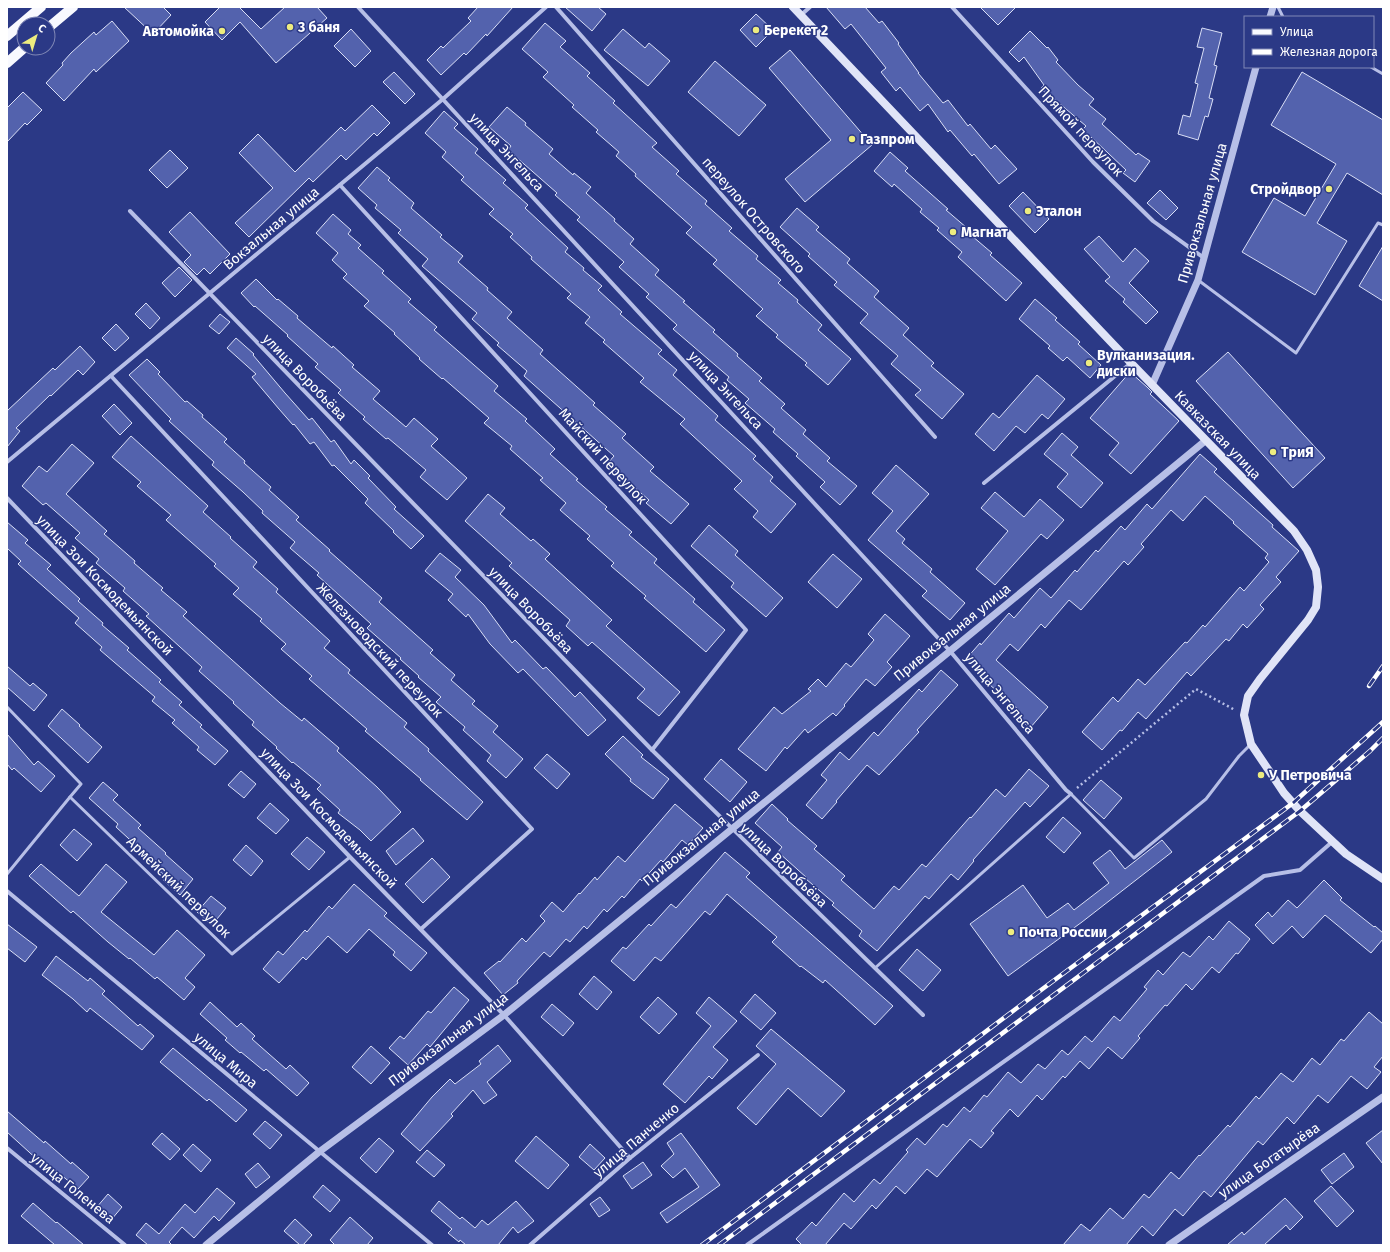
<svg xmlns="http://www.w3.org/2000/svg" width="1390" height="1252" font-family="'Fira Sans',sans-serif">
  <rect width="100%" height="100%" fill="#2b3986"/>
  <g fill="#5362ad" stroke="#dadff6">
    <path d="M124 7H163L171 15 153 34Z"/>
    <path d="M220 7H239L261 29 285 7H317L327 18 276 63 240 22 222 40 205 22Z"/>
    <path d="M478 7H513L487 36 486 34 466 55 464 53 441 75 427 60 441 46 443 48 471 21 468 18Z"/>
    <path d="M565 7H598L606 14 592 31Z"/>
    <path d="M826 7H865L879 23 882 21 899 43 898 44 919 73H918L943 103 948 100 968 126 970 124 991 149 995 145 1017 169 999 184 974 154 972 156 950 130 948 132 928 104 920 111 900 87 896 91 881 72 886 68 851 24 845 29Z"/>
    <path d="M980 7H1016L998 25Z"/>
    <path d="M756 14 773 30 756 47 740 30Z"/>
    <path d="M112 21 129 41 96 72 94 69 64 101 46 83 63 65 62 63 71 53 94 32 96 35Z"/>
    <path d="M545 23 566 41 560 47 590 73 587 76 615 101 613 103 657 143 652 147 679 171 676 174 707 201 705 204 732 228 729 231 758 256 756 259 781 280 778 283 798 300 797 302 822 325 818 330 851 359 828 385 805 365 807 363 776 337 778 335 756 316 763 309 713 264 717 260 686 233 692 227 635 176 636 174 616 156 619 152 596 132 598 130 572 107 574 105 543 77 548 72 522 49Z"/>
    <path d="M1202 28 1222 33 1214 65 1217 66 1209 98 1213 99 1208 117 1205 116 1198 140 1178 134 1183 115 1190 117 1198 84 1195 83 1204 48 1197 47Z"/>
    <path d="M351 29 371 51 355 67 334 46Z"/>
    <path d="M623 29 645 48 649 43 670 61 648 86 604 50Z"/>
    <path d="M1030 31 1047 48 1048 47 1058 60 1056 62 1078 85 1094 99 1089 105 1106 119 1102 124 1136 155 1138 153 1150 161 1135 182 1123 173 1126 170 1091 137 1090 138 1081 131 1086 126 1053 98 1051 100 1041 88 1044 85 1024 57 1019 62 1009 52Z"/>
    <path d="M790 50 872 145 805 202 785 179 831 140 769 68Z"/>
    <path d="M715 61 766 105 739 136 688 92Z"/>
    <path d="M394 72 415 94 405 104 383 82Z"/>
    <path d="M1302 72 1383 120V195L1347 173 1317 223 1347 241 1315 295 1242 252 1274 198 1305 216 1336 164 1271 125Z"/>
    <path d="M23 92 42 110 27 125 25 123 7 142V108Z"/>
    <path d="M372 105 390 123 377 136 374 133 346 160 341 155 313 182 309 178 249 237 235 223 273 188 239 153 258 134 295 172 341 127 345 131Z"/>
    <path d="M507 107 526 123 525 125 553 149 549 154 573 175 574 173 591 187 586 193 615 219 614 221 634 239 630 244 659 270 655 275 685 301 683 302 715 330 713 332 738 354 737 356 762 378 759 381 785 404 781 408 806 430 803 434 830 458 827 461 857 486 840 505 820 487 825 482 796 456 798 454 773 432 775 429 745 403 749 399 727 380 729 377 673 329 677 325 646 297 649 294 619 267 624 262 577 220 580 217 555 195 557 193 508 150 511 146 489 127Z"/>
    <path d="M444 111 458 124 454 128 478 149 475 153 506 180 503 183 528 205 525 208 568 248 565 252 584 268 583 270 602 286 598 290 622 312 620 314 662 350 658 354 677 370 673 375 718 416 715 420 756 456 753 459 773 477 770 481 796 504 771 533 753 517 758 511 734 489 742 481 680 424 685 419 640 382 644 378 603 342 605 340 585 323 590 317 567 298 571 294 531 259 532 257 510 237 513 234 489 214 494 209 461 180 464 177 442 157 446 152 425 133Z"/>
    <path d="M170 150 188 168 167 188 149 170Z"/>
    <path d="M890 152 908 168 905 171 948 209 946 210 967 228 965 230 992 253 990 255 1022 283 1006 301 958 257 962 252 937 230 939 228 920 212 922 209 894 184 892 187 874 171Z"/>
    <path d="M377 167 390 178 388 180 414 203 411 208 442 235 440 237 463 256 458 262 488 288 487 290 512 312 507 318 543 350 540 354 595 403 593 405 626 434 622 438 654 467 650 471 689 504 671 524 646 503 649 500 607 464 614 456 524 376 527 371 497 345 499 343 472 319 477 313 422 266 428 259 398 233 401 230 375 208 377 205 358 188Z"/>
    <path d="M1160 190 1178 208 1166 220 1147 203Z"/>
    <path d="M1023 192 1049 219 1035 233 1009 206Z"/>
    <path d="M797 208 819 227 816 230 850 259 847 263 879 291 874 297 909 328 903 335 934 363 931 366 964 394 942 419 915 395 921 390 891 364 898 356 860 323 868 314 834 285 837 282 808 256 810 254 780 227Z"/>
    <path d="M190 212 230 254 210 274 204 268 197 275 184 262 191 255 169 232Z"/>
    <path d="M333 214 351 230 348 234 361 245 358 248 384 271 382 273 411 299 408 302 437 327 434 330 498 386 494 391 527 419 525 421 555 449 550 454 578 479 576 480 607 507 605 509 632 532 629 535 657 559 654 563 695 599 693 602 725 630 706 652 644 598 646 596 611 566 614 563 587 539 590 536 560 510 566 503 540 480 543 478 510 449 512 446 484 423 489 418 443 378 442 379 419 359 420 358 394 334 395 333 364 306 369 301 343 278 347 274 332 260 338 253 316 233Z"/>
    <path d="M1099 236 1123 262 1135 248 1149 261 1129 283 1158 312 1146 324 1123 302 1125 299 1105 281 1110 277 1084 249Z"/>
    <path d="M1383 246V301L1359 286Z"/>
    <path d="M179 267 192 280 175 297 162 283Z"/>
    <path d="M256 279 277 300 278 299 298 316 297 318 332 348 333 346 354 365 352 367 380 391 373 399 406 427 414 418 438 439 431 446 467 478 447 500 420 477 426 470 388 438 386 439 363 419 365 417 338 393 341 390 315 367 318 364 287 336 288 335 255 306 254 307 241 293Z"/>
    <path d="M1035 299 1057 318 1055 320 1080 342 1078 344 1101 365 1090 378 1067 357 1063 361 1048 348 1050 346 1019 319Z"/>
    <path d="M146 303 160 318 150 329 135 314Z"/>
    <path d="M220 314 230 322 219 334 209 326Z"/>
    <path d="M116 324 129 338 115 351 102 338Z"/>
    <path d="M236 338 254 354 253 355 285 393 309 420 312 418 331 442 334 440 351 464 354 460 370 476 368 478 396 507 394 509 424 536 411 549 393 532 394 531 365 503 368 499 334 465 332 466 314 442 310 444 294 424 293 425 279 409 252 377 256 374 227 348Z"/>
    <path d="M80 346 95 362 83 375 78 370 51 396 50 395 16 428 20 431 7 447V411L53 368 55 370Z"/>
    <path d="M1228 352 1325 458 1293 488 1196 381Z"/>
    <path d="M147 359 160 372 158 374 185 402 187 401 203 415 202 417 227 439 224 442 245 461 244 463 271 487 269 490 299 517 296 520 330 550 329 551 382 598 379 602 433 650 430 653 455 675 451 680 475 701 472 704 498 726 493 732 523 759 506 778 487 761 491 755 463 730 465 727 436 702 441 697 418 677 419 676 400 659 401 658 367 628 371 624 317 575 319 573 290 548 295 542 262 513 263 511 243 492 212 465 214 462 169 421 171 419 129 375Z"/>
    <path d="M1130 372 1147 387 1152 392 1150 394 1179 421 1131 474 1109 455 1119 443 1090 418Z"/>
    <path d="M1037 375 1065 399 1048 419 1042 414 1025 433 1016 426 994 451 975 434 993 413 999 418Z"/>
    <path d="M114 404 132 423 120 435 102 416Z"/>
    <path d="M1062 433 1078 447 1071 455 1103 483 1081 508 1057 487 1068 474 1044 454Z"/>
    <path d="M131 436 208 506 203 512 231 537 230 538 257 562 253 567 278 589 276 592 330 641 324 648 350 670 348 673 407 723 404 727 429 749 428 751 483 802 467 820 420 780 421 779 365 731 367 729 309 679 312 676 281 649 286 644 260 621 262 619 233 594 239 588 214 566 216 564 166 520 171 515 137 486 141 482 112 457Z"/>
    <path d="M72 444 94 463 66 494 107 531 104 534 135 561 134 563 163 588 161 590 187 612 183 616 280 703 302 721 304 718 339 748 337 751 377 787 401 812 371 841 360 830 338 813 340 810 317 789 321 785 293 762 292 763 276 748 277 747 252 725 254 722 233 703 234 702 199 671 202 667 146 616 149 614 123 591 125 588 96 563 99 559 75 538 80 533 46 503 43 505 22 486 39 466 47 472Z"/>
    <path d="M1200 454 1217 469 1214 472 1273 525 1272 527 1299 551 1276 577 1281 582 1260 605 1264 609 1247 628 1243 624 1229 641 1226 639 1191 676 1187 672 1146 719 1138 712 1122 731 1120 730 1102 750 1082 732 1113 697 1118 702 1138 679 1145 685 1185 642 1187 643 1203 625 1205 627 1240 587 1244 591 1269 562 1265 558 1268 554 1233 523 1234 522 1205 496 1183 521 1171 510 1141 544 1144 547 1128 565 1124 561 1081 610 1069 600 1045 628 1041 624 1018 651 1010 644 996 660 1048 707 1030 728 1015 715 1019 710 990 685 992 683 966 659 980 643 981 645 1009 613 1014 618 1040 588 1051 598 1075 570 1077 572 1096 550 1098 552 1121 526 1125 530 1147 504 1152 509Z"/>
    <path d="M896 465 929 494 896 531 905 539 902 543 932 569 930 572 965 603 950 620 922 596 927 591 868 540 893 511 872 493Z"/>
    <path d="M995 492 1024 517 1040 499 1064 520 1047 539 1041 534 995 585 976 569 1008 531 981 508Z"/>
    <path d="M488 494 505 508 500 514 531 541 533 539 550 554 545 559 612 620 606 626 680 692 659 716 637 698 645 689 592 642 588 646 566 626 570 620 509 566 512 563 465 521Z"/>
    <path d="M7 522 28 540 25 543 51 565 47 569 80 599 78 601 103 623 102 625 129 648 127 650 161 680 159 682 182 702 179 705 202 725 200 727 228 751 215 765 197 750 199 747 172 723 175 720 152 701 155 697 100 650 102 647 75 623 79 618 18 564 21 561 7 548Z"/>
    <path d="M709 525 738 551 735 555 783 598 766 617 731 587 734 583 691 546Z"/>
    <path d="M440 553 461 570 455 577 484 605 512 643 515 640 543 669 546 667 575 697 580 692 606 720 588 736 523 669 518 673 490 644 468 614 466 617 448 600 453 594 425 571Z"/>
    <path d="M833 554 862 579 837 608 808 582Z"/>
    <path d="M885 614 910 636 887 662 892 667 875 686 866 679 844 705 845 706 836 716 833 713 808 733 805 729 787 749 785 747 766 771 738 749 774 707 782 714 811 691 808 689 818 679 826 687 846 663 851 667 874 640 868 634Z"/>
    <path d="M7 666 30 686 33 683 47 695 34 711 7 687Z"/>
    <path d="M941 670 958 685 917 730 919 732 879 775 867 765 836 801 837 802 822 819 806 805 827 780 821 775 840 752 849 760 874 732 878 736 919 689 922 692Z"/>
    <path d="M62 709 80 725 79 726 102 747 88 763 48 726Z"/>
    <path d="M7 734 34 765 38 761 55 776 41 792 14 768 12 770 7 764Z"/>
    <path d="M623 736 643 755 641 757 669 779 653 799 630 781 631 779 605 754Z"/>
    <path d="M547 754 570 774 557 789 534 768Z"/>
    <path d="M721 759 747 782 730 802 704 779Z"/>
    <path d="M1029 769 1049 786 1030 807 1025 802 973 860 974 861 958 880 951 874 929 899 925 896 877 951 859 936 862 931 832 905 834 903 806 879 807 878 778 852 782 847 755 823 772 804 788 819 787 820 817 846 814 849 845 876 841 880 874 909 894 886 899 890 922 864 926 867 970 817 971 818 996 789 1005 797Z"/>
    <path d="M241 771 256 784 244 798 228 785Z"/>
    <path d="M1101 780 1122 798 1104 819 1083 800Z"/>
    <path d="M103 782 118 795 113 800 141 825 138 828 166 853 165 854 193 879 180 895 163 880 166 877 138 852 140 849 116 827 118 824 89 798Z"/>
    <path d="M270 803 289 820 276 834 257 818Z"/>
    <path d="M675 804 703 828 688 845 682 840 663 862 661 860 642 881 640 879 624 898 622 896 607 912 604 909 587 929 584 926 570 942 566 939 550 957 544 952 517 981 518 983 503 995 484 973 499 961 500 962 522 938 526 942 545 921 540 916 552 902 563 912 579 893 580 894 595 877 597 880 618 856 625 862Z"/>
    <path d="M1063 817 1081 833 1064 853 1046 837Z"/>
    <path d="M413 828 424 841 396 865 386 851Z"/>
    <path d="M74 829 92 844 77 861 60 845Z"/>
    <path d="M307 837 325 852 309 870 291 854Z"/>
    <path d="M1162 840 1172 852 1082 922 1008 976 970 924 1023 885 1047 918 1068 903 1074 910 1109 883 1093 863 1110 850 1125 869Z"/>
    <path d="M246 845 263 861 251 876 233 860Z"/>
    <path d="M725 852 750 873 746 877 893 1006 875 1025 825 980 823 983 801 966 800 967 772 942 777 937 727 894 710 915 705 911 661 961 655 957 634 981 611 961 623 947 626 949 649 924 651 926 671 904 676 908Z"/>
    <path d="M432 858 450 877 423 903 405 884Z"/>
    <path d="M41 864 79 896 106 864 127 882 101 912 154 955 177 930 205 955 185 978 195 987 184 1000 157 977 155 979 130 958 129 959 108 942 73 911 71 913 29 876Z"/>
    <path d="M1324 880 1342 898 1340 900 1374 927 1375 926 1383 933V939L1371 953 1325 915 1303 938 1292 926 1273 944 1255 925 1268 912 1272 917 1288 900 1297 908Z"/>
    <path d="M354 884 387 913 384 916 427 953 411 971 393 955 395 952 369 929 347 953 328 936 306 960 303 957 279 983 263 969 278 951 283 955 305 930 307 932 329 906 332 909Z"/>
    <path d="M211 896 226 908 212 925 197 912Z"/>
    <path d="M1229 921 1250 939 1238 954 1236 953 1219 973 1212 967 1192 990 1186 984 1167 1006 1165 1005 1138 1036 1140 1038 1122 1059 1108 1047 1089 1069 1080 1061 1065 1078 1063 1076 1042 1100 1037 1095 1018 1117 1010 1109 991 1131 994 1133 981 1148 970 1139 937 1177 927 1169 905 1194 896 1186 876 1209 872 1205 851 1229 844 1223 825 1245H802L796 1239 812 1222 816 1226 844 1193 854 1202 874 1179 880 1184 908 1152 906 1150 917 1138 925 1145 943 1124 947 1127 964 1107 970 1112 984 1095 987 1097 1008 1072 1021 1083 1038 1064 1045 1069 1062 1050 1068 1055 1085 1036 1092 1042 1114 1016 1120 1021 1147 989 1144 987 1158 970 1163 975 1183 952 1190 957 1209 936 1213 940Z"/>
    <path d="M7 924 37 947 25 962 7 948Z"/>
    <path d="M917 949 941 970 923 991 899 970Z"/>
    <path d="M56 956 88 981 90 978 105 991 102 994 138 1026 140 1024 154 1036 142 1050 90 1008 87 1012 73 999 42 975Z"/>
    <path d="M594 976 612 992 597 1010 579 994Z"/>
    <path d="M454 987 469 1000 430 1047 427 1044 408 1065 389 1048 400 1036 404 1039 428 1011 431 1013Z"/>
    <path d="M755 994 776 1013 761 1030 740 1012Z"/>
    <path d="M658 997 677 1014 659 1034 640 1017Z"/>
    <path d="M709 997 737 1021 713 1047 728 1060 712 1079 709 1076 685 1103 663 1084 711 1026 696 1013Z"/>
    <path d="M210 1002 237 1027 241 1023 255 1036 252 1039 286 1069 290 1065 309 1083 297 1096 266 1069 264 1071 241 1052 240 1053 225 1040 227 1038 200 1014Z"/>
    <path d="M552 1004 574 1023 563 1036 541 1017Z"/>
    <path d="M1369 1012 1383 1024V1056L1374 1067 1381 1072 1367 1089 1351 1076 1328 1103 1318 1095 1294 1124 1287 1117 1263 1145 1258 1141 1211 1197 1204 1191 1183 1216 1175 1209 1153 1236 1142 1226 1126 1245H1063L1081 1224 1090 1231 1110 1208 1123 1219 1144 1194 1149 1198 1171 1172 1179 1179 1199 1155 1200 1156 1228 1125 1230 1127 1256 1096 1259 1099 1281 1073 1293 1082 1312 1058 1320 1065 1341 1039 1344 1041Z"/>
    <path d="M771 1029 845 1091 821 1117 788 1088 756 1125 737 1108 776 1064 756 1046Z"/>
    <path d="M498 1045 511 1061 487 1082 497 1095 484 1104 473 1090 451 1114 453 1116 420 1151 401 1134 432 1097 450 1079 455 1084 481 1064 479 1061Z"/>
    <path d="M371 1046 390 1063 371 1084 352 1067Z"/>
    <path d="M173 1048 247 1110 236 1122 209 1099 207 1101 160 1062Z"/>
    <path d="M7 1111 44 1143 45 1141 71 1164 72 1162 89 1177 78 1189 54 1169 51 1172 7 1132Z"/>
    <path d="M265 1121 282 1135 270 1149 253 1134Z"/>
    <path d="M1383 1130V1164L1366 1143Z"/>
    <path d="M162 1133 180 1149 170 1160 152 1144Z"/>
    <path d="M681 1133 720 1185 667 1223 660 1213 699 1187 685 1168 673 1178 661 1166 674 1154 667 1143Z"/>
    <path d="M536 1136 569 1165 548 1189 515 1161Z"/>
    <path d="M379 1138 394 1151 376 1173 360 1158Z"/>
    <path d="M193 1144 211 1160 201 1172 183 1155Z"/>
    <path d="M590 1144 605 1158 594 1170 579 1157Z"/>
    <path d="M427 1150 445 1165 434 1177 416 1162Z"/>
    <path d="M1344 1153 1354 1167 1332 1184 1321 1170Z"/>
    <path d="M643 1162 652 1175 632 1189 623 1176Z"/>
    <path d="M258 1163 270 1177 256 1188 245 1174Z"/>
    <path d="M323 1185 340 1200 330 1212 313 1197Z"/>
    <path d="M1331 1186 1354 1211 1337 1227 1314 1201Z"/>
    <path d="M217 1188 235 1203 219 1221 214 1216 194 1238 182 1227 169 1242 172 1245H148L136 1235 146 1223 159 1234 185 1204 195 1213Z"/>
    <path d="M108 1194 122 1207 111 1220 96 1208Z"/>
    <path d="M600 1197 610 1210 599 1217 590 1204Z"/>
    <path d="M1285 1198 1303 1217 1290 1230 1286 1225 1264 1245H1227L1242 1232 1244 1235Z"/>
    <path d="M439 1201 460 1219 462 1217 475 1228 482 1220 488 1225 516 1201 534 1221 518 1233 513 1227 498 1245H466L460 1240 459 1242 448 1233 452 1229 431 1211Z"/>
    <path d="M33 1203 56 1223 57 1222 84 1245H55L21 1216Z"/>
    <path d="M350 1217 373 1238 367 1245H335L330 1240Z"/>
    <path d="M295 1219 312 1235 303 1245H300L284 1231Z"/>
  </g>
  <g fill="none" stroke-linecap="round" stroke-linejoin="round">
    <path stroke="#b7bfe7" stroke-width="2.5" stroke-dasharray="2 3" stroke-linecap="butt" d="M1077 788 1196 689 1235 710"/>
    <g stroke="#b7bfe7" stroke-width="3">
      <path d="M1278 7 1283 17"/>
      <path d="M1371 67 1383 74"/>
      <path d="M1198 280 1296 353 1378 223 1383 225"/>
      <path d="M7 707 81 784 70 797"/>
      <path d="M7 874 70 797 232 954 350 857"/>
      <path d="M875 968 1071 794 1134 858 1206 799 1239 756 1250 745"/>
    </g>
    <g stroke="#b7bfe7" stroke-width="4">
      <path d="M358 7 950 651 1066 790 1071 794"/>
      <path d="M556 7 935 437"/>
      <path d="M952 7 1093 162 1153 221 1204 258"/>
      <path d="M801 15 810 7"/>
      <path d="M340 185 746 630 652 750"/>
      <path d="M130 211 652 750 923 1015"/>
      <path d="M111 376 532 829 421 929"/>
      <path d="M7 462 443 99 546 7"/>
      <path d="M984 483 1131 363"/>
      <path d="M7 498 350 857 504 1015 630 1158"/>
      <path d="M7 891 432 1245"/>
      <path d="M7 1148 125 1245"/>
      <path d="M530 1245 630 1158 758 1055"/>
      <path d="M747 1245 1264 876 1300 870 1332 842"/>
    </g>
    <g stroke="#b7bfe7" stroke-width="7">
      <path d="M1270 17 1273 7"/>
      <path d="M1152 385 1198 280 1256 67"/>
      <path d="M206 1245 319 1152 504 1015 950 651 1205 441"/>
      <path d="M1169 1245 1383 1097"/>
    </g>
    <path stroke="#e0e4f7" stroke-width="8" d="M793 7 1131 363 1294 531 1307 550 1316 570 1318 587 1316 607 1308 620 1260 679 1248 696 1244 715 1251 744 1284 793 1300 811 1346 854 1383 879"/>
    <g stroke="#f8f9fe" stroke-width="10">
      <path d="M48 28 73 7"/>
      <path d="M7 36 41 7"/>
      <path d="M7 63 24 48"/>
    </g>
    <g stroke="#fff" stroke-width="4.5">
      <g id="rail">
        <path d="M1369 686 1383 666"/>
        <path d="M702 1245 1033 996 1293 803 1383 722"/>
        <path d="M719 1245 1300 811 1370 751 1383 738"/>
      </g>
    </g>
    <use href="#rail" stroke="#2b3986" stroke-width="3" stroke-dasharray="9" stroke-linecap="butt"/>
  </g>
  <g fill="#edec7f" stroke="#2b3986" stroke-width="1.5">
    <circle cx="290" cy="27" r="4"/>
    <circle cx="756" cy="30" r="4"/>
    <circle cx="222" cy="31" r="4"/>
    <circle cx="852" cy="139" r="4"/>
    <circle cx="1329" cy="189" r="4"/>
    <circle cx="1028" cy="211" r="4"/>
    <circle cx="953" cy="232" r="4"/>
    <circle cx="1089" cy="363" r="4"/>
    <circle cx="1273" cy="452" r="4"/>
    <circle cx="1261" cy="775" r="4"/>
    <circle cx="1011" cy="932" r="4"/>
  </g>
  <g text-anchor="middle" stroke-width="3" stroke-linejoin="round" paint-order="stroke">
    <g font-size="14" font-weight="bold" fill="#fff" stroke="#2b3986" text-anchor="start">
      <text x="298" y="32">3 баня</text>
      <text x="764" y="35">Берекет 2</text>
      <text x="214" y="36" text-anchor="end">Автомойка</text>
      <text x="860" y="144">Газпром</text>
      <text x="1321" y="194" text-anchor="end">Стройдвор</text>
      <text x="1036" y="216">Эталон</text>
      <text x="961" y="237">Магнат</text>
      <text x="1097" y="360">Вулканизация.<tspan x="1097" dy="16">диски</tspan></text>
      <text x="1281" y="457">ТриЯ</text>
      <text x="1269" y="780">У Петровича</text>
      <text x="1019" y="937">Почта России</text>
    </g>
    <g font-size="14" fill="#fff" stroke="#2b3986">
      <text transform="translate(1081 131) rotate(47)" y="5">Прямой переулок</text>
      <text transform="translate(507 152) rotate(47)" y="5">улица Энгельса</text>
      <text transform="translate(1202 213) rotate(-74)" y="5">Привокзальная улица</text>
      <text transform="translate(754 215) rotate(49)" y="5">переулок Островского</text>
      <text transform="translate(271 228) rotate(-40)" y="5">Вокзальная улица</text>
      <text transform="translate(305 377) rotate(46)" y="5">улица Воробьёва</text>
      <text transform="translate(726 390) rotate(47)" y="5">улица Энгельса</text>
      <text transform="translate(1218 435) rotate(46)" y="5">Кавказская улица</text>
      <text transform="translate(603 456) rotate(48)" y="5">Майский переулок</text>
      <text transform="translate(105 585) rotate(46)" y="5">улица Зои Космодемьянской</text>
      <text transform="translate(531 610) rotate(46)" y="5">улица Воробьёва</text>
      <text transform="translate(952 632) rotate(-39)" y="5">Привокзальная улица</text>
      <text transform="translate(380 650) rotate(47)" y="5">Железноводский переулок</text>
      <text transform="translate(1000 693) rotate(50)" y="5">улица Энгельса</text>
      <text transform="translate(329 818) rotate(46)" y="5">улица Зои Космодемьянской</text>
      <text transform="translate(701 837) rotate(-39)" y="5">Привокзальная улица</text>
      <text transform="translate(784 865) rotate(44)" y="5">улица Воробьёва</text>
      <text transform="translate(179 887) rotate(44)" y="5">Армейский переулок</text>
      <text transform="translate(448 1039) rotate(-37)" y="5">Привокзальная улица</text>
      <text transform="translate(226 1060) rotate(40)" y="5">улица Мира</text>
      <text transform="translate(636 1140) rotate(-40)" y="5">улица Панченко</text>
      <text transform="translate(1269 1160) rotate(-35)" y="5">улица Богатырёва</text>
      <text transform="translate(73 1188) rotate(39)" y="5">улица Голенева</text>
    </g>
  </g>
  <rect width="1390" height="1252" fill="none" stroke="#ffffff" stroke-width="16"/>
  <rect x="1244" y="16" width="130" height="52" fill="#2b3986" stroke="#8088b6"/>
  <rect x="1252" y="29" width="20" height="6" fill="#f8f9fe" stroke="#8088b6"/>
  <text x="1280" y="36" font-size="12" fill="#ffffff">Улица</text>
  <rect x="1252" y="49" width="20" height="6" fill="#ffffff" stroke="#8088b6"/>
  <text x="1280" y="56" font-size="12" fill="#ffffff">Железная дорога</text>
  <g transform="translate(36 36) rotate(38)"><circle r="19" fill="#2b3986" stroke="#8088b6"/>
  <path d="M0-3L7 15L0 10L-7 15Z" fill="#edec7f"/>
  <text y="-6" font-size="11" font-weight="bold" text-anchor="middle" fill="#ffffff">С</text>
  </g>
</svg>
